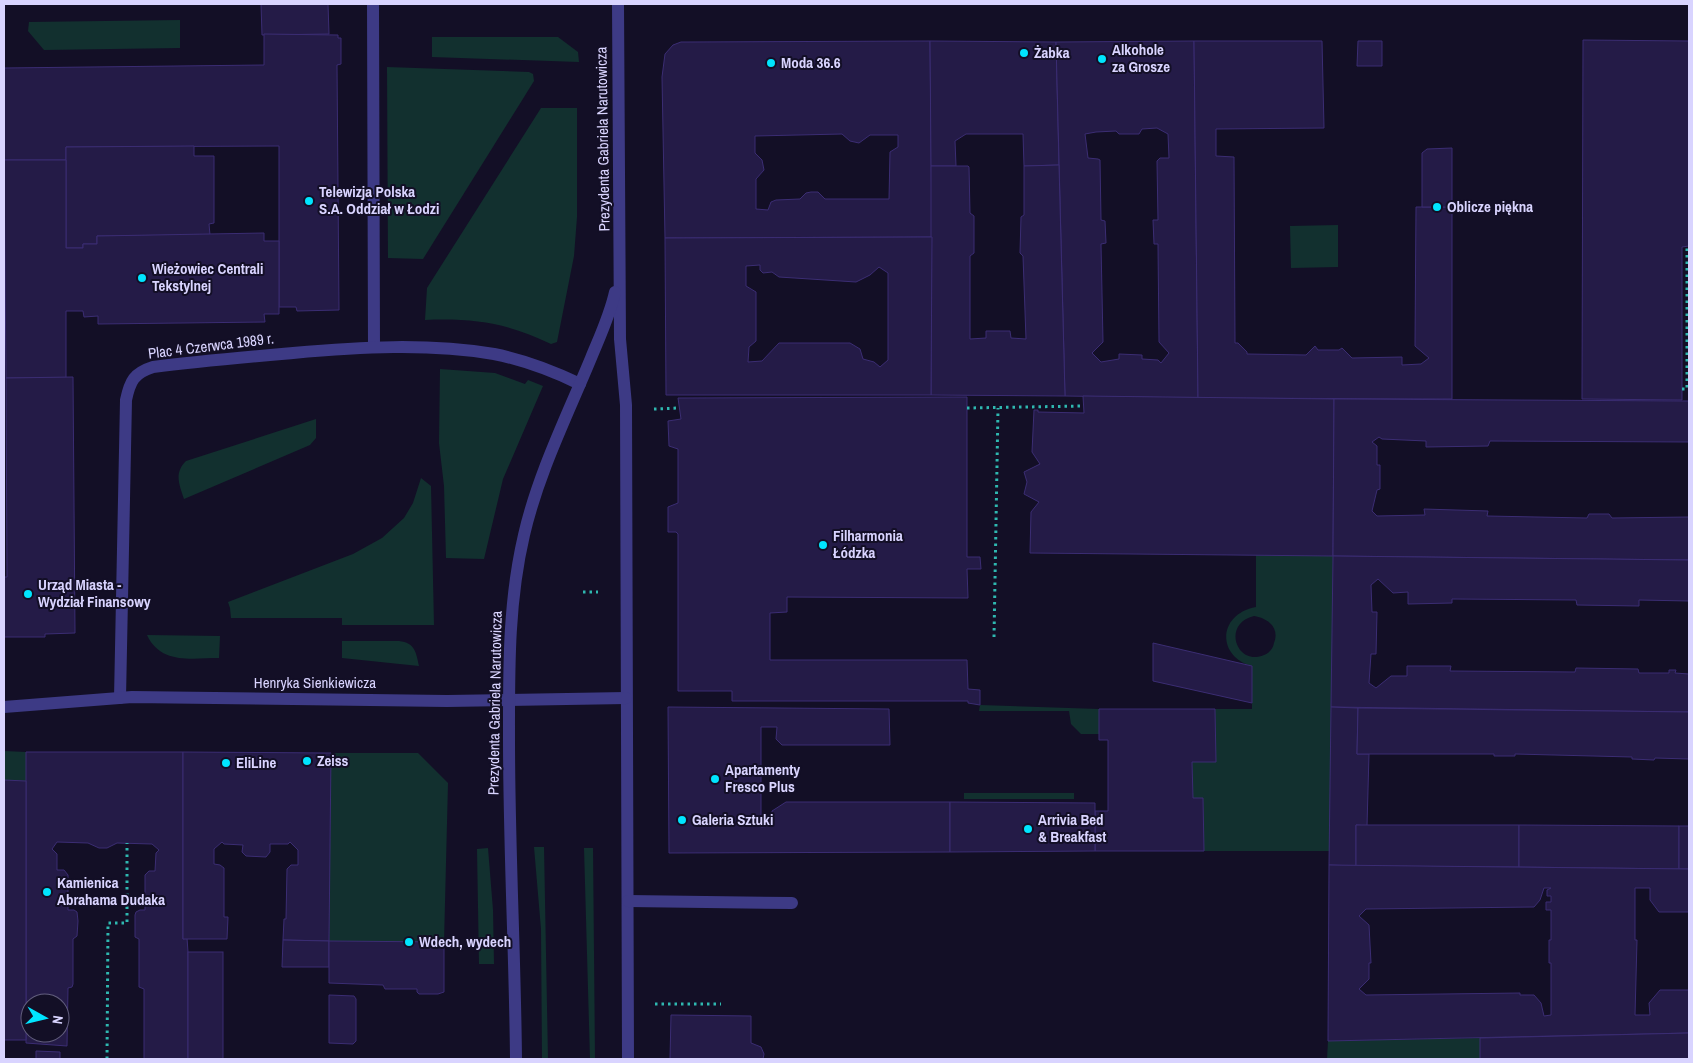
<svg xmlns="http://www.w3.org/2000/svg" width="1693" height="1063" font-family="'Archivo Narrow',sans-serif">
  <rect width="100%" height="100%" fill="#130f26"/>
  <g fill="#12302f" fill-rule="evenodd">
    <path d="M180 20V48L44 50 28 31 29 22Z"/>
    <path d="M432 37H558L578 52 579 62 432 57Z"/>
    <path d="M387 67 529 72 533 74 534 81 423 259 388 258Z"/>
    <path d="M541 108H577V217L574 256 557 342 551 344C508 323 473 318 425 320L427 288Z"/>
    <path d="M1338 225V267L1291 268 1290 226Z"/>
    <path d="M440 369 495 373 525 384 528 380 543 386 503 479 484 559 446 558 444 486 439 443Z"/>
    <path d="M316 419V438L310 445 184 499C179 484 174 473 186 461Z"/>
    <path d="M421 478 431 486 434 625H342V618H231L230 608 228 602 353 554 382 538 404 518 413 503Z"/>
    <path d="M1256 555 1333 556 1330 851H1204L1203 798H1193L1192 762 1216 761 1215 709H1252V666C1216 656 1218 614 1256 607ZM1254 616C1268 618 1280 628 1274 643 1273 649 1269 653 1264 655 1237 667 1221 624 1254 616Z"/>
    <path d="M147 635 220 636 219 658C192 658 161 665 147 635Z"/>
    <path d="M342 641H399C415 643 416 652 419 666L342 658Z"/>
    <path d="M980 705 1099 709V734H1081L1071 724 1069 711H979Z"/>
    <path d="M4 751 26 752V781L4 780Z"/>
    <path d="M331 753H418L448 783 444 942 329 941Z"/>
    <rect x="964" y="793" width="110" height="6"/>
    <path d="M534 847H544L548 1059H542L541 929Z"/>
    <path d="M488 848 493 910 494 964H479L477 849Z"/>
    <path d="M584 848H593L595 1059H590Z"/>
    <path d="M1480 1038V1059H1327L1328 1041Z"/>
  </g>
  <g fill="#241b47" stroke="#3b2d73" fill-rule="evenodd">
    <path d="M261 4H328L329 34 262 35Z"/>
    <path d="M264 34 338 35V38H341V64L337 65 339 310 297 311 296 307H279V146L66 147V160H4V68L264 65Z"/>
    <path d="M1583 40 1689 41V246L1682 247V400L1582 399Z"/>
    <path d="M930 41 932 237 665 238 662 77 665 54 673 45 681 42H687ZM842 134 850 141 859 143 870 135H898V147L890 152 889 199H825L818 192H811L806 193 800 199 776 200 771 202 768 210 756 209V179L764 170 762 160 755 153V136Z"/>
    <path d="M930 41 1056 42 1059 165 1024 166 1023 134H966L955 141 956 166H931Z"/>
    <path d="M1194 41 1198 398 1065 396 1056 42ZM1157 128 1168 134 1169 158H1160L1157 161 1158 220H1153L1154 244H1158L1159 342 1169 353 1161 363 1158 360 1142 359V355L1119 354V359L1101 362 1092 353 1103 342 1101 244 1106 243 1105 221 1101 220 1100 160 1098 159 1088 158 1085 134 1096 132 1116 131 1119 134H1139L1142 129Z"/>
    <path d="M1194 41H1322L1324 128 1216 129V156L1234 157 1235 343H1238L1247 352V354L1306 355 1315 346 1318 350H1339L1342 348 1352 358 1402 357V365L1421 364 1429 358 1415 346 1416 207H1452V399L1198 398Z"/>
    <path d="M1358 41H1382V66H1357Z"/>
    <path d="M194 146V156H214V223L209 224 210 235 97 236V244H83V248H66V147Z"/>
    <path d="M1452 148V207H1422V153L1427 149Z"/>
    <path d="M4 160H66V248H83V244H97V236L264 233V241H279V314H264L265 322 98 324V316L84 317 83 311H66V378H6Z"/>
    <path d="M1059 165 1065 396 931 395V166H968L969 167 970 213 974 216V253L970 256V339L986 338V331H1010L1011 338 1026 339 1023 256 1020 253 1021 217 1024 215V166Z"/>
    <path d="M932 237 931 395H666L665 238ZM760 265V270L763 273 772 272 779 277 856 282 870 275 879 267 888 273V360L880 367 874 362 863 359 860 349 850 343H779L762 361 748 362 749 347 756 341V292L746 286V266Z"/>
    <path d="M73 377 75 633 45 634V637H4V577H7L6 378Z"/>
    <path d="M1083 396 1334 399 1333 556 1030 553 1031 512 1039 502 1024 494 1027 482 1024 472 1040 464 1032 452 1034 410H1038V412L1084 413Z"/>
    <path d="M967 397V557H980L981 569H967L968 598 787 597V612L770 613V660H967L968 689 980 690V705L968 703V701H732V691H678V534L676 532H668V507L678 503V449L669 446 668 421 681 419 678 398Z"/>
    <path d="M1334 399 1689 401V442L1490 441 1488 446 1426 447V441L1382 439 1379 437 1372 442 1377 446V465H1380V489L1377 490 1372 511 1377 516 1425 515 1424 509 1488 511 1487 516 1587 518 1589 514H1609L1612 518 1689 517V560L1333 556Z"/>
    <path d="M1333 556 1689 560V601L1639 600V606L1577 605 1576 600 1452 599V603L1408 604V592L1393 593 1378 579 1371 585 1372 612H1377L1376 654H1371L1369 683 1376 688 1391 676H1407V666H1451L1450 671 1575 672 1576 668 1638 669 1639 673H1669V670H1676L1675 673 1689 674V712L1331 707Z"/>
    <path d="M1153 643 1252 666V703L1153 681Z"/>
    <path d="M668 707 889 709 890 745H782L776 739 777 727H761V827L772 826V811L786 802H950V852L669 853Z"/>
    <path d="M1331 707 1358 708 1357 754H1369L1367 826 1356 825V866L1329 865Z"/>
    <path d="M1358 708 1689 712V759L1655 758 1654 760 1632 759V757L1515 754V756H1494V754H1357Z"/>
    <path d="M1099 709H1215L1216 762H1192L1193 798H1203L1204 851H1095V811H1108V740H1099Z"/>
    <path d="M26 752H183V939L187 938 188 952V1059H144V989L139 987V939L135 937V915L136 912 140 910H145V875L149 871H155L156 853 159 850 152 844 117 843 107 848H99L88 843 57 842 52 849 57 854V870H64L68 875V910H74L77 912 78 921 77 936 73 939V984L72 987 68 988 67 1046 26 1043ZM30 1003H60V1033H30Z"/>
    <path d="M183 752 331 753 329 941 283 940 284 919H286L287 869 291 865H298V850L290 842 288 844H270V852L266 857 246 856 242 852 243 845 224 844 222 842 214 849V864L220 865 224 868V917H228L227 939H183Z"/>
    <path d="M4 780 26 781V1040H4Z"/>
    <path d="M950 802 1095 803V851L950 852Z"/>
    <path d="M1356 825H1519V867L1356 866Z"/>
    <path d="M1519 825 1679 826V869L1519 867Z"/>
    <rect x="1679" y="826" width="10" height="43"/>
    <path d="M1329 865 1689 869V912H1659L1650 900V888H1635V940H1637L1635 1015H1650L1649 1003 1660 990H1689V1033L1328 1041ZM1544 888H1551L1547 890V896H1551V902H1546V910H1551V940H1549V963H1551V1015L1544 1016 1541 1003 1534 995H1520V993L1366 995 1359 989 1369 979V963H1371L1369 925 1359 916 1366 909 1534 907 1540 900Z"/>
    <path d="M283 940 329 941V967H282Z"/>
    <path d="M329 941 444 942V992L438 994H419L417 992V989H385L383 985 329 983Z"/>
    <rect x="188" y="952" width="35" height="107"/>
    <path d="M329 995 354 996 356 999V1041L353 1044 329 1043Z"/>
    <path d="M671 1015 751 1016V1043L761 1047 764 1054 763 1059H670Z"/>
    <path d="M1689 1033V1059H1480V1038Z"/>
    <path d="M36 1051 60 1052V1059H36Z"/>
  </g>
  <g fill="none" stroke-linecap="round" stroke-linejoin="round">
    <g stroke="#2fb8b0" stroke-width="3" stroke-dasharray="2.5 4" stroke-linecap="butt">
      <path d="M1682 389H1687V246"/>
      <path d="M967 408 1083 406"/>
      <path d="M654 409 679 408"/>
      <path d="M583 592H598"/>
      <path d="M994 637 998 408"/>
      <path d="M655 1004H721"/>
      <path d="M107 1059 108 923H127V843"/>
    </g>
    <g stroke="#3d3a85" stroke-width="12">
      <path d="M373 4 374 347"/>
      <path d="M618 4 620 339 626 405 628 1059"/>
      <path d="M120 698 126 400C130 381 134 373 153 367 200 361 247 357 293 353 359 347 428 343 494 354 524 360 553 371 580 384"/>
      <path d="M4 707 132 697 447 701 626 698"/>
      <path d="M628 901 792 903"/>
      <path d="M516 1059C515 953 509 846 509 740 509 671 508 603 524 535 538 474 567 416 591 358 600 336 610 315 615 292"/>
    </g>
  </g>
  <g fill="#00e5ff" stroke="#130f26" stroke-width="2">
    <circle cx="1024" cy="53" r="5"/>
    <circle cx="1102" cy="59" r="5"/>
    <circle cx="771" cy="63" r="5"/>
    <circle cx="309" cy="201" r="5"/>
    <circle cx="1437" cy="207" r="5"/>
    <circle cx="142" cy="278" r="5"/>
    <circle cx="823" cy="545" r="5"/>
    <circle cx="28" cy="594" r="5"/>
    <circle cx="307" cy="761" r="5"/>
    <circle cx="226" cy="763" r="5"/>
    <circle cx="715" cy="779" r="5"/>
    <circle cx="682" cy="820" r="5"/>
    <circle cx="1028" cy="829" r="5"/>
    <circle cx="47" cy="892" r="5"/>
    <circle cx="409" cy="942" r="5"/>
  </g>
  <g text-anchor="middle" stroke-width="4" stroke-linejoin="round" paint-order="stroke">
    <g font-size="15" font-weight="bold" fill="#d9d4ff" stroke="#130f26" text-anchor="start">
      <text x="1112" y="55">Alkohole<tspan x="1112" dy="17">za Grosze</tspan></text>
      <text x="1034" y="58">Żabka</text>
      <text x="781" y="68">Moda 36.6</text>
      <text x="319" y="197">Telewizja Polska<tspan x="319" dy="17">S.A. Oddział w Łodzi</tspan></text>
      <text x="1447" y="212">Oblicze piękna</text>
      <text x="152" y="274">Wieżowiec Centrali<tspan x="152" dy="17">Tekstylnej</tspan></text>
      <text x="833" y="541">Filharmonia<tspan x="833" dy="17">Łódzka</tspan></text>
      <text x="38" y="590">Urząd Miasta -<tspan x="38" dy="17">Wydział Finansowy</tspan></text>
      <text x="317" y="766">Zeiss</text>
      <text x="236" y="768">EliLine</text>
      <text x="725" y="775">Apartamenty<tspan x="725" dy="17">Fresco Plus</tspan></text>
      <text x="692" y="825">Galeria Sztuki</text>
      <text x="1038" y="825">Arrivia Bed<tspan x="1038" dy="17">&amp; Breakfast</tspan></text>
      <text x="57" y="888">Kamienica<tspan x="57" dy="17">Abrahama Dudaka</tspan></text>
      <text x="419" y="947">Wdech, wydech</text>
    </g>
    <g font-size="15" fill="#d9d4ff" stroke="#130f26">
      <text transform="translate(603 139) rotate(-91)" y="5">Prezydenta Gabriela Narutowicza</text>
      <text transform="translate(211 346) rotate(-7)" y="5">Plac 4 Czerwca 1989 r.</text>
      <text x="315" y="688">Henryka Sienkiewicza</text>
      <text transform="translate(495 703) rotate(-89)" y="5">Prezydenta Gabriela Narutowicza</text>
    </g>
  </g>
  <rect width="1693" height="1063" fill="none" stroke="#d9d4ff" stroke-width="10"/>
  <g transform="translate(45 1018) rotate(98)"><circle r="24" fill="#130f26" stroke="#625e7d"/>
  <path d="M0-4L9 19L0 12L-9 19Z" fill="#00e5ff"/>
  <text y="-8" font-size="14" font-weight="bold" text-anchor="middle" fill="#d9d4ff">N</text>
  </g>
</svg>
